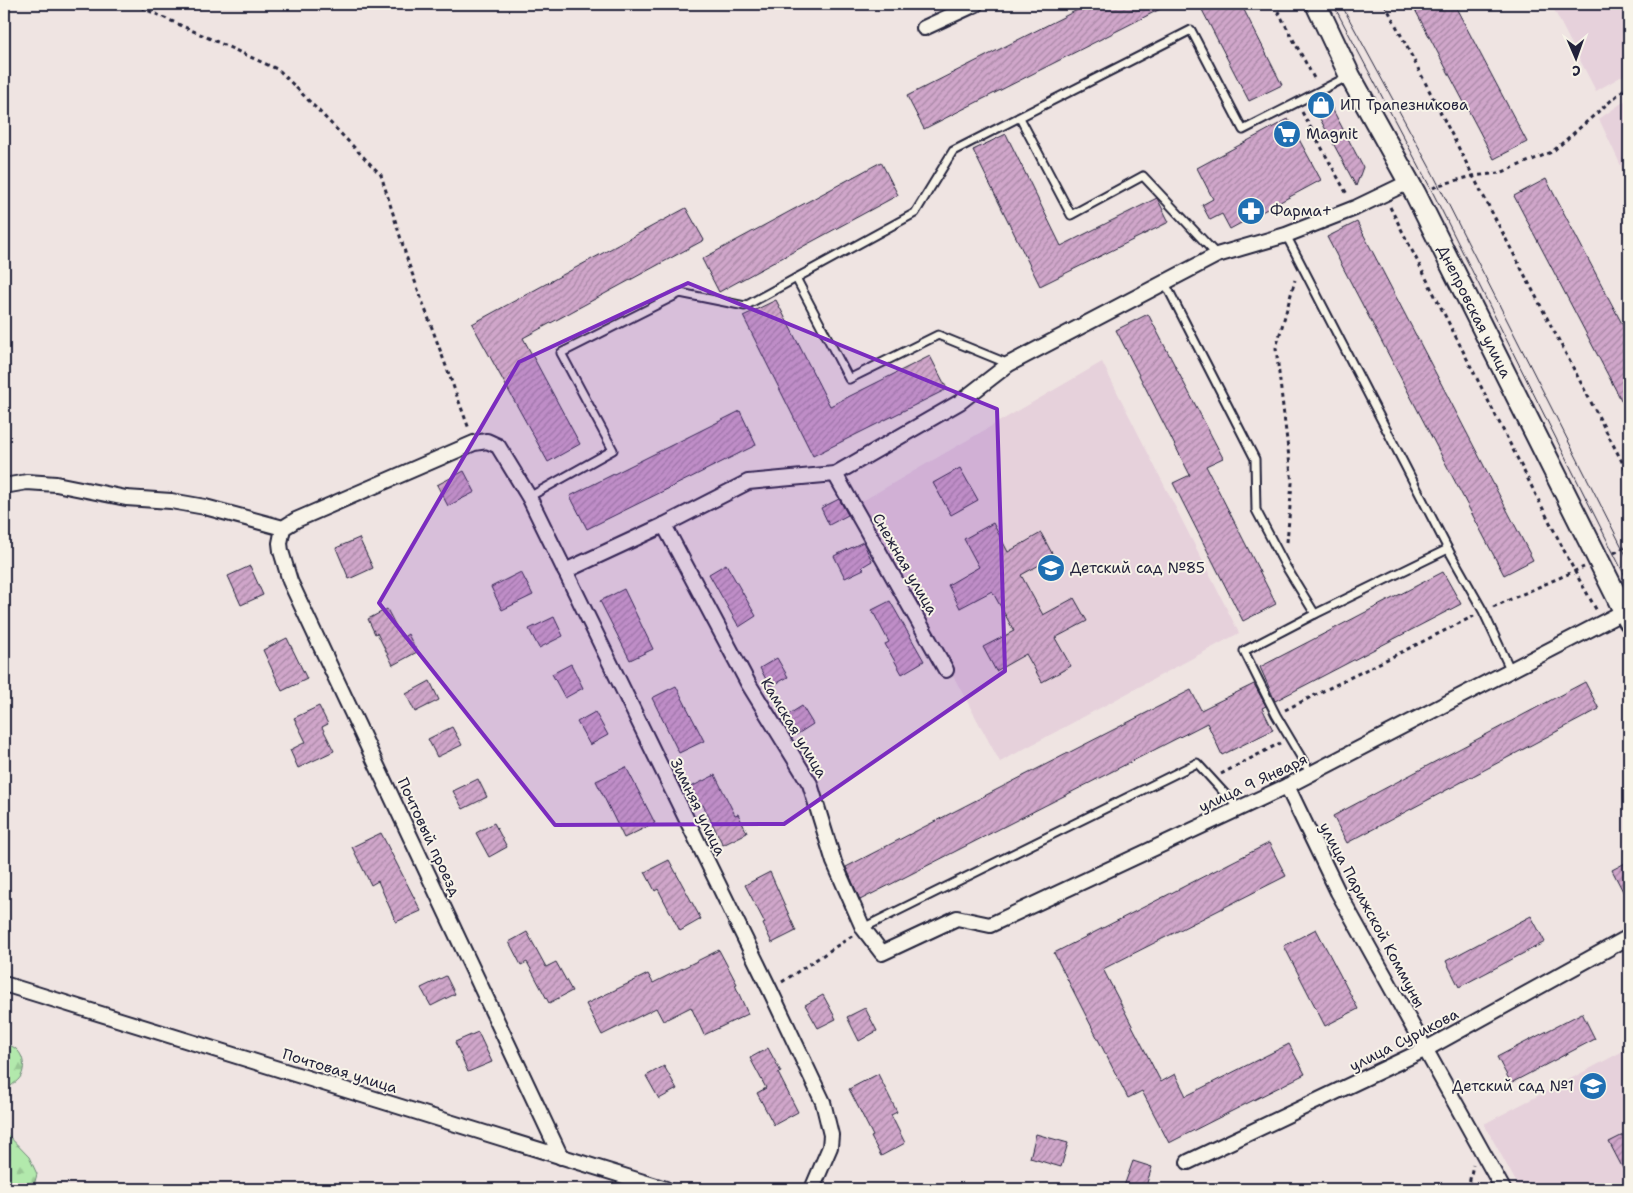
<svg xmlns="http://www.w3.org/2000/svg" width="1633" height="1193" font-family="'Shantell Sans',sans-serif">
  <defs>
    <pattern id="forest-firs" width="22" height="20" patternUnits="userSpaceOnUse" patternTransform="scale(1.25)"><rect width="22" height="20" fill="#b2e9ac"/><path d="M5 1l3.5 6h-7zM16 11l3.5 6h-7z" fill="#99c895"/></pattern>
    <pattern id="building-hatch" width="6" height="6" patternUnits="userSpaceOnUse" patternTransform="scale(1.25)"><rect width="6" height="6" fill="#d0a6ca"/><path d="M-1 1l2-2M0 6l6-6M5 7l2-2" fill="none" stroke="#a887a5"/></pattern>
  </defs>
  <rect width="100%" height="100%" fill="#efe4e2"/>
  <filter id="ink" filterUnits="userSpaceOnUse"><feTurbulence type="fractalNoise" baseFrequency=".02" numOctaves="2"/><feDisplacementMap in="SourceGraphic" scale="10" xChannelSelector="R" yChannelSelector="G"/><feConvolveMatrix kernelMatrix="1 2 1 2 8 2 1 2 1" color-interpolation-filters="sRGB"/></filter>
  <g filter="url(#ink)">
    <g fill="#e6d1db">
      <path d="M1551 4H1629V72L1596 91Z"/>
      <path d="M1629 98V183L1599 119Z"/>
      <path d="M1102 362 1239 633 1000 762 859 503Z"/>
      <path d="M1629 1048V1189H1520L1484 1124Z"/>
    </g>
    <g fill="url(#forest-firs)" stroke="#6a8674">
      <path d="M4 1045C19 1044 28 1062 21 1076 18 1082 8 1087 4 1092Z"/>
      <path d="M4 1131 29 1157 37 1174 33 1189H4Z"/>
    </g>
    <g fill="url(#building-hatch)" stroke="#22223b">
      <path d="M1089 4H1170L924 129 907 96Z"/>
      <path d="M1199 4H1241L1282 85 1249 101Z"/>
      <path d="M1412 4H1454L1527 142 1494 159Z"/>
      <path d="M1325 95 1363 167 1356 186 1311 102Z"/>
      <path d="M1288 119 1321 180 1230 229 1222 214 1210 220 1202 205 1213 199 1197 168Z"/>
      <path d="M1006 134 1061 246 1157 198 1169 222 1040 286 973 150Z"/>
      <path d="M881 162 898 195 719 292 702 259Z"/>
      <path d="M1546 179 1629 337V415L1514 196Z"/>
      <path d="M686 208 704 240 523 338 580 444 548 462 472 324Z"/>
      <path d="M1357 222 1533 560 1504 575 1327 237Z"/>
      <path d="M776 300 830 406 930 356 947 389 813 456 743 316Z"/>
      <path d="M1148 314 1223 458 1206 466 1276 604 1243 621 1173 483 1190 475 1116 330Z"/>
      <path d="M740 411 756 445 587 529 570 496Z"/>
      <path d="M960 468 978 500 951 515 933 483Z"/>
      <path d="M464 471 475 492 448 506 437 485Z"/>
      <path d="M839 499 848 515 829 525 821 508Z"/>
      <path d="M993 523 1008 552 1041 533 1054 557 1021 575 1043 615 1074 598 1087 621 1055 638 1071 666 1042 682 1026 654 996 671 983 647 1014 631 992 591 960 608 948 585 979 567 964 539Z"/>
      <path d="M359 538 373 568 349 579 336 548Z"/>
      <path d="M863 542 872 561 862 567 864 569 845 578 834 556Z"/>
      <path d="M726 564 756 616 739 627 709 574Z"/>
      <path d="M250 566 263 595 241 605 228 576Z"/>
      <path d="M521 572 533 595 502 610 491 587Z"/>
      <path d="M1443 572 1461 604 1275 701 1260 667Z"/>
      <path d="M624 589 653 649 630 660 600 601Z"/>
      <path d="M890 601 924 661 902 674 885 644 889 642 872 610Z"/>
      <path d="M387 609 402 638 408 634 417 652 393 665 377 633 375 634 368 619Z"/>
      <path d="M554 617 563 636 539 648 529 629Z"/>
      <path d="M287 638 307 679 282 691 263 650Z"/>
      <path d="M777 658 788 677 770 687 760 668Z"/>
      <path d="M571 664 583 688 565 698 552 674Z"/>
      <path d="M430 681 439 700 415 712 406 694Z"/>
      <path d="M1585 682 1599 709 1347 843 1333 816Z"/>
      <path d="M1254 684 1266 706 1262 708 1273 730 1222 755 1207 723 860 900 846 867 1191 690 1201 710Z"/>
      <path d="M676 686 704 741 679 753 652 698Z"/>
      <path d="M319 706 328 724 322 727 334 751 298 768 290 750 306 742 294 718Z"/>
      <path d="M802 706 813 724 796 735 786 716Z"/>
      <path d="M595 712 608 735 590 745 577 722Z"/>
      <path d="M452 727 462 745 437 757 428 739Z"/>
      <path d="M626 767 655 823 624 838 596 781Z"/>
      <path d="M715 775 735 815 738 814 747 833 723 845 703 805 701 806 691 787Z"/>
      <path d="M478 779 487 797 463 809 453 791Z"/>
      <path d="M494 823 507 847 489 857 476 833Z"/>
      <path d="M381 833 421 911 396 922 378 881 371 885 352 847Z"/>
      <path d="M1269 843 1286 876 1103 969 1161 1082 1175 1074 1186 1096 1289 1044 1305 1074 1169 1143 1142 1091 1128 1098 1054 953Z"/>
      <path d="M669 860 701 919 680 931 658 889 655 891 645 872Z"/>
      <path d="M1629 861V903L1612 870Z"/>
      <path d="M770 872 796 931 772 943 763 924 765 923 745 885Z"/>
      <path d="M1531 916 1545 942 1459 987 1446 961Z"/>
      <path d="M1316 929 1358 1009 1325 1026 1284 946Z"/>
      <path d="M527 932 546 967 556 962 572 991 549 1003 527 962 521 965 509 942Z"/>
      <path d="M719 950 737 984 735 985 748 1014 704 1035 691 1007 663 1021 656 1008 602 1035 586 1004 648 974 653 983Z"/>
      <path d="M446 976 455 994 431 1006 421 988Z"/>
      <path d="M823 995 836 1019 818 1028 805 1005Z"/>
      <path d="M865 1008 877 1031 859 1041 847 1017Z"/>
      <path d="M1582 1013 1595 1039 1511 1083 1497 1057Z"/>
      <path d="M478 1032 492 1062 468 1072 455 1042Z"/>
      <path d="M768 1048 781 1072 778 1073 798 1112 774 1125 757 1093 766 1088 750 1058Z"/>
      <path d="M664 1066 677 1089 659 1099 646 1076Z"/>
      <path d="M878 1074 897 1112 891 1115 905 1143 881 1156 871 1137 873 1136 849 1089Z"/>
      <path d="M1629 1132V1180L1609 1142Z"/>
      <path d="M1036 1134 1068 1143 1061 1167 1030 1158Z"/>
      <path d="M1133 1161 1152 1167 1145 1189H1132L1124 1186Z"/>
    </g>
    <g fill="none" stroke-linecap="round" stroke-linejoin="round">
      <g stroke="#22223b" stroke-width="11">
        <g id="lane">
          <path d="M1020 118 1071 215 1143 176 1217 255"/>
          <path d="M796 278 849 379 938 335 1009 364"/>
          <path d="M1165 283 1255 459 1256 510 1285 565 1315 614 1448 549 1286 235"/>
          <path d="M529 497 613 450 561 353 680 293 745 306 915 213 953 151 1191 30 1243 130 1347 77"/>
          <path d="M1448 549 1483 611 1511 671"/>
          <path d="M1311 774 1276 715 1244 651 1315 614"/>
          <path d="M863 928 1197 763 1238 808"/>
        </g>
      </g>
      <g stroke="#22223b" stroke-width="18">
        <g id="street">
          <path d="M924 28 976 4"/>
          <path d="M835 474 946 670"/>
          <path d="M4 486 27 482 56 484 126 498 171 501 205 507 283 528 296 520 474 443 487 441 498 446 529 497 770 990 823 1102 831 1135 830 1147 812 1189"/>
          <path d="M664 525 748 683 810 784 834 862 863 928 882 953 957 918 990 925 1287 786 1629 609"/>
          <path d="M283 528 280 543 281 551 290 581 561 1157"/>
          <path d="M565 571 664 525 748 482 835 474 960 402 1009 364 1217 255 1286 235 1355 208 1409 182"/>
          <path d="M1287 786 1338 892 1503 1189"/>
          <path d="M4 984 666 1189"/>
          <path d="M1188 1162 1426 1049 1629 937"/>
        </g>
      </g>
      <g stroke="#22223b" stroke-width="24">
        <g id="secondary">
          <path id="s1" d="M1316 4 1350 76 1415 193 1629 621"/>
        </g>
      </g>
      <g stroke="#22223b" stroke-width="3" stroke-dasharray="4 4" stroke-linecap="butt">
        <path d="M134 4 279 70 381 175 409 265 469 429"/>
        <path d="M1274 4 1315 80"/>
        <path d="M1385 4 1473 176 1629 475"/>
        <path d="M1302 112 1348 196"/>
        <path d="M1433 188 1439 185 1473 176 1500 173 1552 152 1629 85"/>
        <path d="M1390 207 1575 572 1597 611"/>
        <path d="M1287 542 1292 483 1276 348 1295 280"/>
        <path d="M1614 553 1629 545"/>
        <path d="M1493 607 1584 567"/>
        <path d="M1285 710 1474 616"/>
        <path d="M1221 774 1280 743"/>
        <path d="M782 982 852 936"/>
        <path d="M1468 1189 1473 1165"/>
      </g>
      <use href="#lane" stroke="#f7f3e8" stroke-width="7"/>
      <use href="#street" stroke="#f7f3e8" stroke-width="14"/>
      <use href="#secondary" stroke="#f7f3e8" stroke-width="20"/>
      <g stroke="#22223b" stroke-width="1">
        <path d="M1333 4 1431 189 1629 584"/>
        <path d="M1341 4 1429 166 1629 561"/>
      </g>
    </g>
  </g>
  <path fill="#7b2cbf" fill-opacity="0.2" stroke="#7b2cbf" stroke-width="4" stroke-linejoin="round" d="M688 283 997 409 1005 671 784 824 555 825 379 603 519 362Z"/>
  <defs>
    <g id="shop-disc" transform="scale(1.4375)"><circle r="9.5" fill="#1f6fb2" stroke="#f7f3e8"/><path d="M-5-2.5h2.3a2.7 3.5 0 0 1 5.4 0H5L5.5 6h-11ZM-1.5-2.5h3a1.5 2.3 0 0 0-3 0Z" fill="#fff"/></g>
    <g id="supermarket-disc" transform="scale(1.4375)"><circle r="9.5" fill="#1f6fb2" stroke="#f7f3e8"/><path d="M-6-5.5h2.5l.6 2H6L4.5 2H-2.5L-4.4-4H-6ZM-1.5 3.2a1.3 1.3 0 1 0 .1 0ZM3 3.2a1.3 1.3 0 1 0 .1 0Z" fill="#fff"/></g>
    <g id="pharmacy-disc" transform="scale(1.4375)"><circle r="9.5" fill="#1f6fb2" stroke="#f7f3e8"/><path d="M-2-6h4v4h4v4h-4v4h-4v-4h-4v-4h4Z" fill="#fff"/></g>
    <g id="school-disc" transform="scale(1.4375)"><circle r="9.5" fill="#1f6fb2" stroke="#f7f3e8"/><path d="M0-5L7-2L0 1L-7-2ZM-4 1L0 2.5L4 1V4Q0 6-4 4Z" fill="#fff"/></g>
  </defs>
  <g fill-rule="evenodd">
    <use href="#shop-disc" x="1321" y="105"/>
    <use href="#supermarket-disc" x="1287" y="134"/>
    <use href="#pharmacy-disc" x="1251" y="211"/>
    <use href="#school-disc" x="1051" y="568"/>
    <use href="#school-disc" x="1593" y="1086"/>
  </g>
  <g text-anchor="middle" stroke-width="4" stroke-linejoin="round" paint-order="stroke">
    <g font-size="15" fill="#22223b" stroke="#f7f3e8" text-anchor="start">
      <text x="1340" y="110">ИП Трапезникова</text>
      <text x="1306" y="139">Magnit</text>
      <text x="1270" y="216">Фарма+</text>
      <text x="1070" y="573">Детский сад №85</text>
      <text x="1574" y="1091" text-anchor="end">Детский сад №1</text>
    </g>
    <g font-size="15" fill="#22223b" stroke="#f7f3e8">
      <text dy="5" stroke="none"><textPath href="#s1" startOffset="346">Днепровская улица</textPath></text>
      <text transform="translate(905 564) rotate(60)" y="5">Снежная улица</text>
      <text transform="translate(794 728) rotate(59)" y="5">Камская улица</text>
      <text transform="translate(1253 783) rotate(-25)" y="5">улица 9 Января</text>
      <text transform="translate(698 807) rotate(64)" y="5">Зимняя улица</text>
      <text transform="translate(429 837) rotate(65)" y="5">Почтовый проезд</text>
      <text transform="translate(1372 915) rotate(62)" y="5">улица Парижской Коммуны</text>
      <text transform="translate(1404 1040) rotate(-27)" y="5">улица Сурикова</text>
      <text transform="translate(340 1071) rotate(17)" y="5">Почтовая улица</text>
    </g>
  </g>
  <rect width="1633" height="1193" fill="none" stroke="#f7f3e8" stroke-width="20"/>
  <rect x="10" y="10" width="1613" height="1173" fill="none" stroke="#22223b" stroke-width="2" filter="url(#ink)"/>
  <g transform="translate(1576 58) rotate(178)" stroke="#f7f3e8" stroke-width="4" paint-order="stroke">
  <path d="M0-4L9 19L0 12L-9 19Z" fill="#22223b"/>
  <text y="-8" font-size="14" font-weight="bold" text-anchor="middle" fill="#22223b">С</text>
  </g>
</svg>
